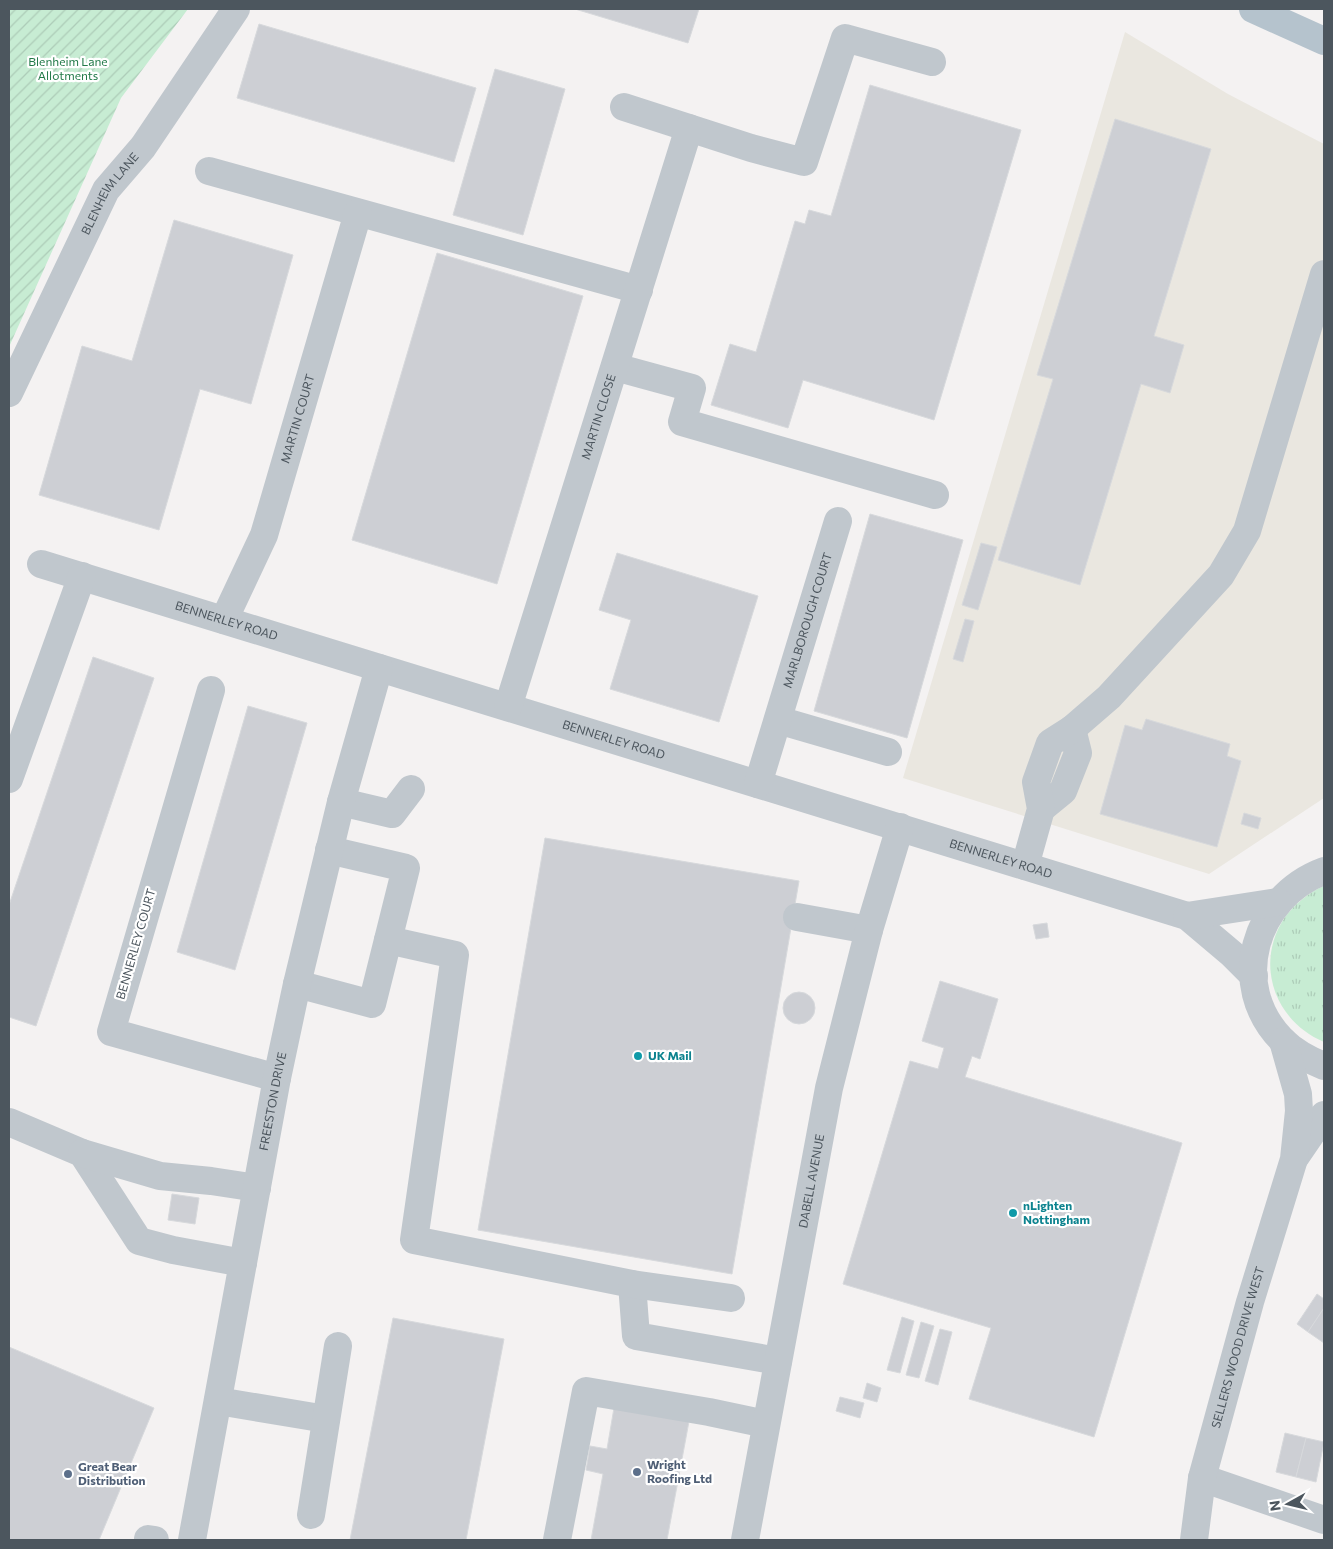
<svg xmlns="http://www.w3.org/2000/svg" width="1333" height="1549" font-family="Commissioner,sans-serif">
  <defs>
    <pattern id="grass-tufts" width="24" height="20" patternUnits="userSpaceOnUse" patternTransform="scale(1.25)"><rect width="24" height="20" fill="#c7ecd3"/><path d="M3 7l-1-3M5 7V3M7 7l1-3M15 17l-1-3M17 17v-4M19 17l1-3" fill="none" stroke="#adccb8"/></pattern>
    <pattern id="garden-furrows" width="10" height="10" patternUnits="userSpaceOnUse" patternTransform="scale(1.25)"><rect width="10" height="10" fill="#c7ecd3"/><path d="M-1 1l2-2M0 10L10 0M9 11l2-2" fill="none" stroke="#adccb8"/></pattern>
  </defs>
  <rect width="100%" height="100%" fill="#f4f2f2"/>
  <path fill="#eae7e0" d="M1125 32 1228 94 1324 144V798L1209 874 903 778Z"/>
  <path fill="url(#grass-tufts)" d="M1324 886V1042C1274 1021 1254 963 1285 917 1295 904 1309 892 1324 886Z"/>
  <path fill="url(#garden-furrows)" d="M9 9H188L121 98 9 347Z"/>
  <g fill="#cdcfd4" stroke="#d7d9dc">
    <path d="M575 9H699L688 43Z"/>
    <path d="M259 24 476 88 454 162 237 98Z"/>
    <path d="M495 69 565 89 523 235 453 215Z"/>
    <path d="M870 85 1021 130 934 420 803 380 788 428 711 405 730 344 756 352 795 221 805 224 809 210 831 216Z"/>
    <path d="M1115 119 1211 149 1154 336 1184 345 1170 393 1141 384 1080 585 998 560 1053 379 1037 375Z"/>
    <path d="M174 220 293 255 251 404 200 389 159 530 39 495 82 346 132 361Z"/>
    <path d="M437 253 583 296 497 584 352 540Z"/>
    <path d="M870 514 963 540 907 738 814 711Z"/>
    <path d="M981 543 997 547 978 610 962 605Z"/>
    <path d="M617 553 758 596 719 722 610 689 631 620 599 610Z"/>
    <path d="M965 619 974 621 963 662 953 659Z"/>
    <path d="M93 657 154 678 36 1026 9 1017V905Z"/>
    <path d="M248 706 307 723 235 970 177 952Z"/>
    <path d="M1146 719 1230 744 1227 756 1241 761 1217 847 1100 814 1125 725 1142 730Z"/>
    <path d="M1244 813 1261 818 1258 829 1241 824Z"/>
    <path d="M545 838 799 881 732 1274 478 1230Z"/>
    <path d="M1047 923 1049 937 1036 939 1033 925Z"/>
    <path d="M940 981 998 999 980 1059 972 1056 965 1077 1182 1143 1094 1437 969 1399 991 1328 843 1284 910 1061 938 1069 944 1048 922 1041Z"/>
    <circle cx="799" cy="1008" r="16"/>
    <path d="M172 1194 199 1198 195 1224 168 1220Z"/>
    <path d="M1317 1294 1324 1299V1308L1308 1332 1297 1324Z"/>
    <path d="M1324 1308V1343L1308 1332Z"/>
    <path d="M902 1317 914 1321 900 1373 887 1370Z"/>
    <path d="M393 1318 504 1339 466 1540H350Z"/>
    <path d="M921 1322 934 1326 919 1378 906 1375Z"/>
    <path d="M940 1329 952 1332 938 1385 925 1381Z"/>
    <path d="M9 1347 154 1408 99 1540H9Z"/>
    <path d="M867 1383 881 1388 877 1402 863 1398Z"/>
    <path d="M840 1397 864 1403 860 1418 836 1411Z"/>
    <path d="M615 1402 690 1416 667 1540H591L603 1474 586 1470 590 1446 607 1449Z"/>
    <path d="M1285 1433 1306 1438 1296 1477 1276 1472Z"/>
    <path d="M1306 1438 1324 1442 1316 1482 1296 1477Z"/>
  </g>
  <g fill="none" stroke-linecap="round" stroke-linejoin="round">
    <g stroke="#c0c7cd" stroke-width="28">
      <path d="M624 107 751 148 804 162 845 38 932 62"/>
      <path d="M209 171 639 290"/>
      <path d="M615 367 692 388 682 422 935 495"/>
      <path id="s1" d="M9 393 106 190 143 147 236 9"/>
      <path id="s2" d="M41 564 1187 916 1232 954 1254 976"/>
      <path id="s3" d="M224 620 264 535 358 213"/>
      <path d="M211 690 111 1032 277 1078"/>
      <path id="s4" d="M508 707 689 128"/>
      <path d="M778 720 888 752"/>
      <path d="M9 779 82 576"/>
      <path id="s5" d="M758 784 838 521"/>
      <path d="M341 802 392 814 411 789"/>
      <path d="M1041 809 1063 791 1078 753 1072 729"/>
      <path d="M1025 866 1041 809 1036 782 1050 743 1072 729 1109 697 1221 575 1247 531 1324 274"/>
      <path d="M1324 871C1254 897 1228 985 1282 1040 1294 1052 1309 1060 1324 1066"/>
      <path d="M1187 916 1278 902"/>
      <path d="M797 917 869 930"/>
      <path d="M388 940 455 955 414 1240 632 1284 636 1336 778 1361"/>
      <path d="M297 984 372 1004 406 868 329 850"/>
      <path d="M9 1122 82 1153 139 1241 173 1250 243 1263"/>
      <path d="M82 1153 160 1176 211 1181 257 1188"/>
      <path d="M1296 1156 1324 1115"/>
      <path d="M632 1284 731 1298"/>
      <path d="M218 1401 326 1419"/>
      <path d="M1202 1478 1324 1520"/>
      <path d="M311 1515 338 1346"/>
      <path d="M148 1539 155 1540"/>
      <path id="s6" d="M192 1540 277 1078 297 984 341 802 379 668"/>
      <path d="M557 1540 586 1391 709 1412 766 1424"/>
      <path id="s7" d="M745 1540 829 1088 869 930 900 827"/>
      <path id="s8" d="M1194 1540 1202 1478 1250 1302 1294 1159 1299 1111 1298 1094 1283 1041"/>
    </g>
    <path stroke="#b5c3cd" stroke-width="28" d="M1253 9 1324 41"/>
  </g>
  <g fill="#0f9aa8" stroke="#fff" stroke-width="2">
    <circle cx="638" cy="1056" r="5"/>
    <circle cx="1013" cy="1213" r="5"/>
  </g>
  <g fill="#5c6f8a" stroke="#fff" stroke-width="2">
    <circle cx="637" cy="1472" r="5"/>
    <circle cx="68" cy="1474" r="5"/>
  </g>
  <g text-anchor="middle" stroke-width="4.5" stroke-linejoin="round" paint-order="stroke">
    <g font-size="12" fill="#227948" stroke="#fff">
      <text x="68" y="66">Blenheim Lane<tspan x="68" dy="14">Allotments</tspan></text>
    </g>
    <g font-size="12" fill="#4c565e" stroke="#fff">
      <text dy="4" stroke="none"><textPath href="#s1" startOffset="224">BLENHEIM LANE</textPath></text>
      <text dy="4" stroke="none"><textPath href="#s4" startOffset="304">MARTIN CLOSE</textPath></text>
      <text dy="4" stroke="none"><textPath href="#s3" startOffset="215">MARTIN COURT</textPath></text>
      <text dy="4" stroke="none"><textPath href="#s5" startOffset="171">MARLBOROUGH COURT</textPath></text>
      <text dy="4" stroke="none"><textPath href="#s2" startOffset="194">BENNERLEY ROAD</textPath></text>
      <text dy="4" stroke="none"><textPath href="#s2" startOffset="599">BENNERLEY ROAD</textPath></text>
      <text dy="4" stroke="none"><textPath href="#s2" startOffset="1004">BENNERLEY ROAD</textPath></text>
      <text transform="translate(136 944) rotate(-74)" y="4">BENNERLEY COURT</text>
      <text dy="4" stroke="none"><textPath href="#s6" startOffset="446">FREESTON DRIVE</textPath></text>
      <text dy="4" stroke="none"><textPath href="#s7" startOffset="365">DABELL AVENUE</textPath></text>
      <text dy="4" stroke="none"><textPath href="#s8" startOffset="198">SELLERS WOOD DRIVE WEST</textPath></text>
    </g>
    <g font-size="12" font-weight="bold" fill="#0d838f" stroke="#fff" text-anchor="start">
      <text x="648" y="1060">UK Mail</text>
      <text x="1023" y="1210">nLighten<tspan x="1023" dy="14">Nottingham</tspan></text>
    </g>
    <g font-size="12" font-weight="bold" fill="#4e5e75" stroke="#fff" text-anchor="start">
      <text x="647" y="1469">Wright<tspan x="647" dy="14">Roofing Ltd</tspan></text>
      <text x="78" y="1471">Great Bear<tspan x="78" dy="14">Distribution</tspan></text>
    </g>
  </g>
  <rect width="1333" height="1549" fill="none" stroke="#4c565e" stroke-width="20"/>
  <g transform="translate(1288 1504) rotate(262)" stroke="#ffffff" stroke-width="4" paint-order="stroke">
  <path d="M0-4L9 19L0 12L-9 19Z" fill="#4c565e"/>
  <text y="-8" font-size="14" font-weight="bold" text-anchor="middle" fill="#4c565e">N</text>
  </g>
</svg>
